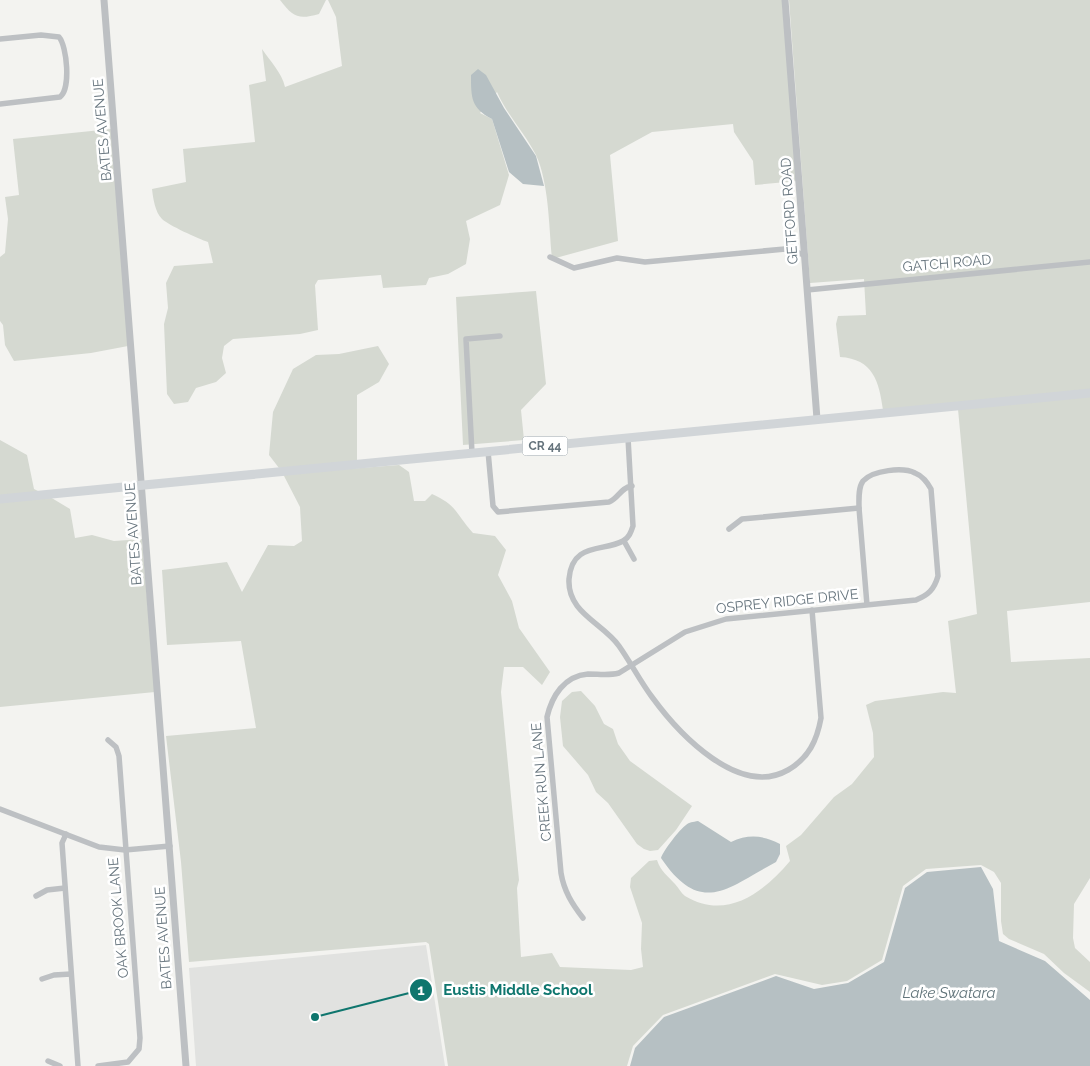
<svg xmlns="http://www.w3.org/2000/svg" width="1090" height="1066" font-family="Raleway,sans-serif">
  <rect width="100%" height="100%" fill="#f3f3f0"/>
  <path fill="#e1e2e0" d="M426 945 445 1066H196L189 968Z"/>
  <g fill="#d5d9d1">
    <path d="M280 0H326L319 14C298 20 293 17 280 0Z"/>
    <path d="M328 0H782L797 181 755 185 753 161 734 132 733 124 652 132 610 155 618 241 552 259C549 228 549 183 536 155 525 133 507 115 497 92L480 113 492 119 509 175 500 205 466 221 470 239 466 264 448 274 429 278 426 285 383 288 381 275 318 280 315 285 318 330 300 334 233 339 224 346 222 358 226 373 216 382 196 388 188 402 174 404 167 394 164 324 168 308 166 283 174 266 213 263 208 242C199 239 168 225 162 219 155 212 153 198 152 189L186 182 183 149 255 142 249 85 266 81 262 49C270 61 282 73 285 87L342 66 336 17Z"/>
    <path d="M789 0H1090V390L883 410C879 381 873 359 840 357L836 324 838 316 866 315 864 279 810 283Z"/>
    <path d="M111 129 128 346 91 353 14 361 5 345 3 325 0 321V257L5 253 8 219 5 197 19 195 13 139Z"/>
    <path d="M536 291 546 384 521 410 524 440 463 445 456 297Z"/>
    <path d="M378 346 389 364 379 382 357 395V461L279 468 269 455 273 412 293 369 316 355 339 354Z"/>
    <path d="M1090 395V602L1007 611 1011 662 1090 658V878L1074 904 1073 938 1075 948 1090 962V992L1064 973 1044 954 1009 939 1003 934 1001 921V883L994 872 981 865 926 869 903 886 882 960 847 981 822 985 775 974 663 1015 633 1046 627 1066H448L429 944 426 942 189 962 181 862 166 736 256 728 241 641 167 645 162 570 227 562 242 592 268 545 294 546 302 541 300 507 283 474 399 465 409 472 414 501H425L432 494C457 505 456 514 473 533L495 536 506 550 498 575 512 601 519 628 550 672 542 685 523 667H504L501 692 519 880 517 888 521 957 552 953 560 967 631 970 643 967 641 949 642 923 630 887 631 878 649 861 657 860C661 872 668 876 675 884 679 888 681 893 685 896 726 921 763 893 790 861L786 846 801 835 834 797 852 784 874 757 873 733 866 705 875 701 943 692 956 693 948 621 977 614 958 409Z"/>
    <path d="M0 440 27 455 34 489 40 492 0 496Z"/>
    <path d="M50 497 70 509 75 538 92 535 114 541 142 539 155 692 0 707V501Z"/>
    <path d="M581 691 595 706 604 724 613 729 618 744 630 761 692 806 676 830 658 850 650 851 644 849 637 844 608 803 596 792 588 775 563 746 560 717 562 701 572 692Z"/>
  </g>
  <g fill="#b6c0c3">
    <path d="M478 69 486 75 504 108 536 156 544 186 523 184 509 172 492 119C471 108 471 98 471 75Z"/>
    <path d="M698 821 731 842C748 834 763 835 780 844V854L776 862C727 888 701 917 661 858 663 851 680 829 686 825 689 822 693 822 698 821Z"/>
    <path d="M981 867 993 889 999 941 1045 961 1090 1000V1066H630L635 1048 664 1017 776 976 814 989 848 983 884 962 905 888 927 872Z"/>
  </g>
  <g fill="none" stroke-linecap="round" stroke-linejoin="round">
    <g stroke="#bdc0c3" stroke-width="5.5">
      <path d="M0 39 41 35 59 37C67 46 71 89 60 97L0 104"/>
      <path d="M550 257 574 268 617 258 645 262 785 249 805 255"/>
      <path d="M807 290 1090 262"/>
      <path d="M628 438 633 526C631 532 629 538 623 541 603 552 572 542 569 579 567 613 603 623 619 646 631 663 640 681 652 697 679 734 739 798 788 770 809 758 817 740 821 718L812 610"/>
      <path d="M488 451 493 506 498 512 609 502C619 498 620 488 632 486"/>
      <path d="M472 453 466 339 500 336"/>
      <path d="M729 529 742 519 859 508"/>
      <path d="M624 541 634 559"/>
      <path d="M0 809 99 847 125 850 170 846"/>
      <path d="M66 834 62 843 78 1066"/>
      <path d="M36 896 47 890 65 888"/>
      <path d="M583 918C572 904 564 891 561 873L547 717C552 696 564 676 588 674 599 674 608 676 619 673L685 632 726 619 916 600C928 595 934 590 938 576L931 489C927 482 923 476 915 473 903 467 873 470 863 481 858 488 859 499 859 508L867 605"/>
      <path d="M42 979 54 975 71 974"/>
      <path d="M48 1061 60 1066"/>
      <path d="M98 1066 128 1062 139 1049 140 1038 119 756 116 747 108 740"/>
    </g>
    <g stroke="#bdc0c3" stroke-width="7">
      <path d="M104 0 186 1066"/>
      <path d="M785 0 817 419"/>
    </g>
    <path stroke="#d1d5d8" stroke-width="9" d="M0 499 1090 393"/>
  </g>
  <g text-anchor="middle" stroke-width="5" stroke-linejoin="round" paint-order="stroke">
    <rect fill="#fff" stroke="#949ea4" stroke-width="1" x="522.5" y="436.5" width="45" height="19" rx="4"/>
    <g font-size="12" font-weight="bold" fill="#66747d">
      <text x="545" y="450">CR 44</text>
    </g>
    <g font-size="14" fill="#66747d" stroke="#fff">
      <text transform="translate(102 130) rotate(-95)" y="5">BATES AVENUE</text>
      <text transform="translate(789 211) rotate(-94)" y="5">GETFORD ROAD</text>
      <text transform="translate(947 263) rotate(-5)" y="5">GATCH ROAD</text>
      <text transform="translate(133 534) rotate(-94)" y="5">BATES AVENUE</text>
      <text transform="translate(787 601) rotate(-6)" y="5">OSPREY RIDGE DRIVE</text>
      <text transform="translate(541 782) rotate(-95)" y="5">CREEK RUN LANE</text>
      <text transform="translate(118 918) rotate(-95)" y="5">OAK BROOK LANE</text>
      <text transform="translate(163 938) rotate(-94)" y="5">BATES AVENUE</text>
    </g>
    <g font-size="15" font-style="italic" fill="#62757b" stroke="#fff">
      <text x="949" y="998">Lake Swatara</text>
    </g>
  </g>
  <path fill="none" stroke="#0f766e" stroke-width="2" d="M315 1017L421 990"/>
  <g fill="#0f766e" stroke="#fff" stroke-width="2">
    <circle cx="315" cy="1017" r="5"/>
    <circle cx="421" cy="990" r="12"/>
  </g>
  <g font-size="15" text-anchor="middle" font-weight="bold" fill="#fff">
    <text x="421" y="995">1</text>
  </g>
  <g font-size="15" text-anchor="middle" font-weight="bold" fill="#0f766e" stroke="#fff" stroke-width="5" stroke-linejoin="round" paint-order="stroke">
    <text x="518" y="995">Eustis Middle School</text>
  </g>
</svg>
